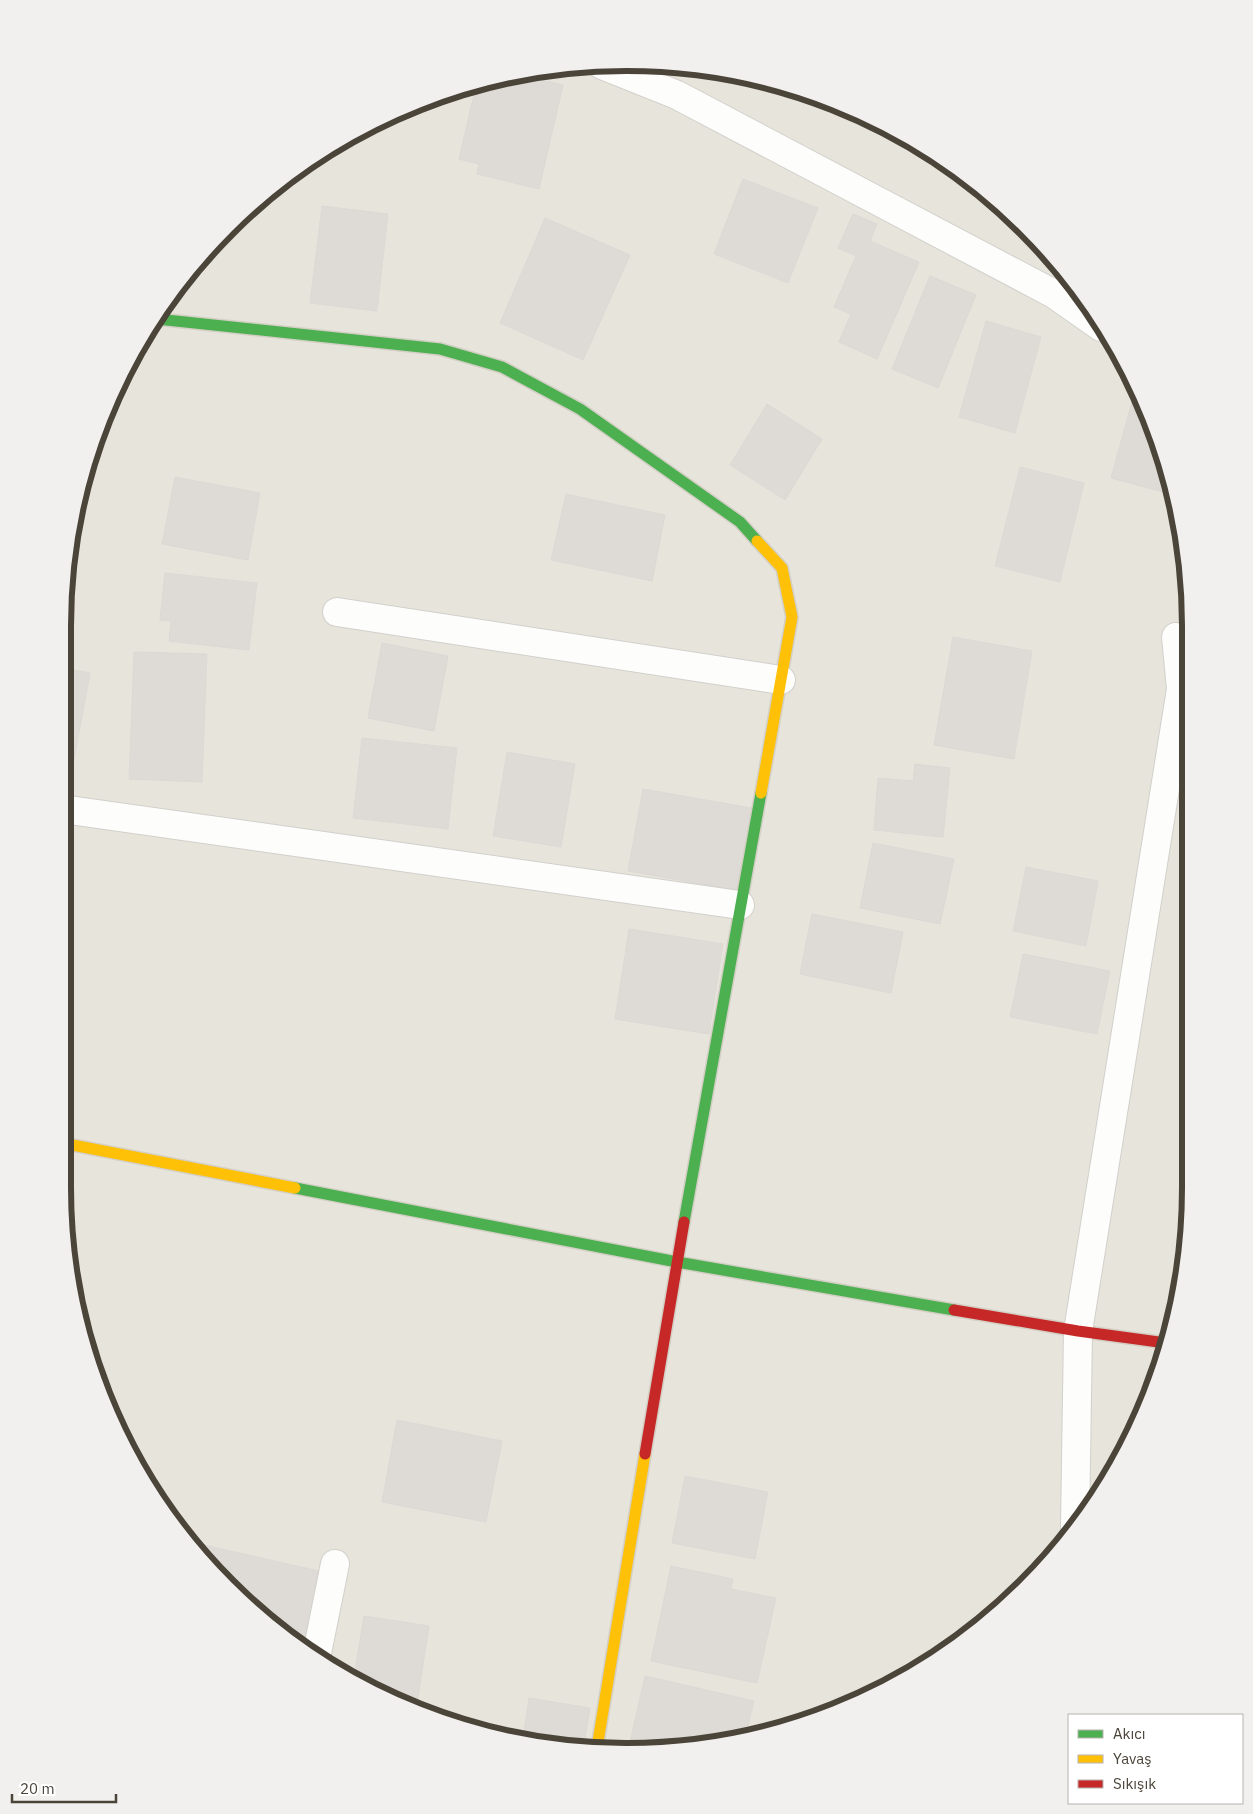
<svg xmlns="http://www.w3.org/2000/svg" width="1253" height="1814" font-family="'IBM Plex Sans',sans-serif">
  <rect width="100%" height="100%" fill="#f4f2ee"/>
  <path fill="#e7e4dc" d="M627 63 737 73 843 106 940 158 1026 228 1074 283 1132 377 1180 517 1190 627V1187L1180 1298 1147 1404 1095 1501 1025 1587 970 1635 876 1693 736 1741 663 1750 553 1747 410 1708 313 1657 255 1612 157 1501 121 1437 82 1334 62 1187V627L73 517 93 445 138 345 228 227 313 157 411 105 517 73Z"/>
  <g fill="#dedbd6" stroke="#dcd9d4">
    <path d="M516 74 563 85 539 189 477 174 479 164 459 159 476 86Z"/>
    <path d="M743 179 818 208 788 283 714 254Z"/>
    <path d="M322 206 388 214 377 311 310 303Z"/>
    <path d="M853 214 877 224 870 241 919 262 877 359 839 342 851 314 834 307 856 256 838 248Z"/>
    <path d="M545 218 630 255 583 360 500 323Z"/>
    <path d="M930 276 976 295 938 388 892 369Z"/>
    <path d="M986 321 1041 337 1015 433 959 417Z"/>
    <path d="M1135 391 1137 392 1169 485 1167 493 1111 478Z"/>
    <path d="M767 404 822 439 785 500 730 465Z"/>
    <path d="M1020 467 1084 483 1060 582 995 566Z"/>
    <path d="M175 477 260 493 248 560 162 544Z"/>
    <path d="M566 494 665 515 652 581 551 560Z"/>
    <path d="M165 573 257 583 249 650 169 641 171 621 160 620Z"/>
    <path d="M953 637 1032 651 1014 759 934 745Z"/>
    <path d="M382 643 448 656 434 731 368 718Z"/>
    <path d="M134 652 207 654 202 782 129 779Z"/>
    <path d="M62 668 90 673 72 771 62 769Z"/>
    <path d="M362 738 457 748 448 829 353 818Z"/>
    <path d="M507 752 575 764 561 847 493 836Z"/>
    <path d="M915 764 950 768 943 837 874 830 878 778 913 781Z"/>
    <path d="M643 789 757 809 742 891 628 871Z"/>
    <path d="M873 843 954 859 940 924 860 908Z"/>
    <path d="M1026 867 1098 881 1086 946 1013 931Z"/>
    <path d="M812 914 903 932 891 993 800 974Z"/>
    <path d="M629 929 723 944 709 1034 615 1019Z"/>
    <path d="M1023 954 1110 971 1097 1034 1010 1017Z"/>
    <path d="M397 1420 502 1441 486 1522 382 1502Z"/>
    <path d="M685 1476 768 1492 755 1559 672 1543Z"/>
    <path d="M195 1543 323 1572 306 1651 255 1612Z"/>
    <path d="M671 1566 733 1579 731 1589 776 1598 757 1683 651 1661Z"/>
    <path d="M364 1616 429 1626 416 1710 354 1678Z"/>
    <path d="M645 1676 754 1701 745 1738 736 1741 663 1750H643L629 1747Z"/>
    <path d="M529 1698 590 1708 583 1748 553 1747 523 1739Z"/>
  </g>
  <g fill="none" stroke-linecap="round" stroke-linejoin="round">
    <g stroke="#d2d0cb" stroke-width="30">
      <g id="street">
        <path d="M602 65 677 95 1054 294 1101 327"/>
        <path d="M337 612 781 680"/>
        <path d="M62 809 740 905"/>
        <path d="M1075 1526 1078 1331 1181 689 1176 637"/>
        <path d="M316 1658 335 1564"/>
      </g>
    </g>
    <g stroke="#d3cfc5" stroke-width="14">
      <g id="fast">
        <path d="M157 319 440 349 502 367 580 409 740 522 757 541"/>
        <path d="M295 1188 677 1262 954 1310"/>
        <path d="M684 1222 761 793"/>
      </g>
    </g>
    <g stroke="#d3cfc5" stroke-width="14">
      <g id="slow">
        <path d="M757 541 782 568 792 617 761 793"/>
        <path d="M62 1143 295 1188"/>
        <path d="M597 1748 645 1454"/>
      </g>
    </g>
    <g stroke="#d3cfc5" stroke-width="14">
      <g id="jam">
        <path d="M954 1310 1078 1331 1166 1343"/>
        <path d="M645 1454 684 1222"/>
      </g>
    </g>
    <use href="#street" stroke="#fdfdfc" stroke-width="28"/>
    <use href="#fast" stroke="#4caf50" stroke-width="11"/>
    <use href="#slow" stroke="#ffc107" stroke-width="11"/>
    <use href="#jam" stroke="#c62828" stroke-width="11"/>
  </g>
  <path d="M0 0H1253V1814H0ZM626 71H627A555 555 0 0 1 1182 626V1188A555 555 0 0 1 627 1743H626A555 555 0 0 1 71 1188V626A555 555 0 0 1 626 71Z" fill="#f1f0ef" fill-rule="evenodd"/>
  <path fill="none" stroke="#4b4439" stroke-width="6" d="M626 71H627A555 555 0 0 1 1182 626V1188A555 555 0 0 1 627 1743H626A555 555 0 0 1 71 1188V626A555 555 0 0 1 626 71Z"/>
  <rect x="1068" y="1714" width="175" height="90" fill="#ffffff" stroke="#b7b4b0"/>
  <rect x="1078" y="1730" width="25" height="8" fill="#4caf50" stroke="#b7b4b0"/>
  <text x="1113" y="1739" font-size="15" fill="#4b4439">Akıcı</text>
  <rect x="1078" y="1755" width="25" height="8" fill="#ffc107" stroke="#b7b4b0"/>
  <text x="1113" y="1764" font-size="15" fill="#4b4439">Yavaş</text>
  <rect x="1078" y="1780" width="25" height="8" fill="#c62828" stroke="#b7b4b0"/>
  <text x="1113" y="1789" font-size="15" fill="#4b4439">Sıkışık</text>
  <path d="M12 1794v8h104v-8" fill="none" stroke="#4b4439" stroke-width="2.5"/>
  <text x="20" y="1794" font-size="15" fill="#4b4439" stroke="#ffffff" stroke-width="4" paint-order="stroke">20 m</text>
</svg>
